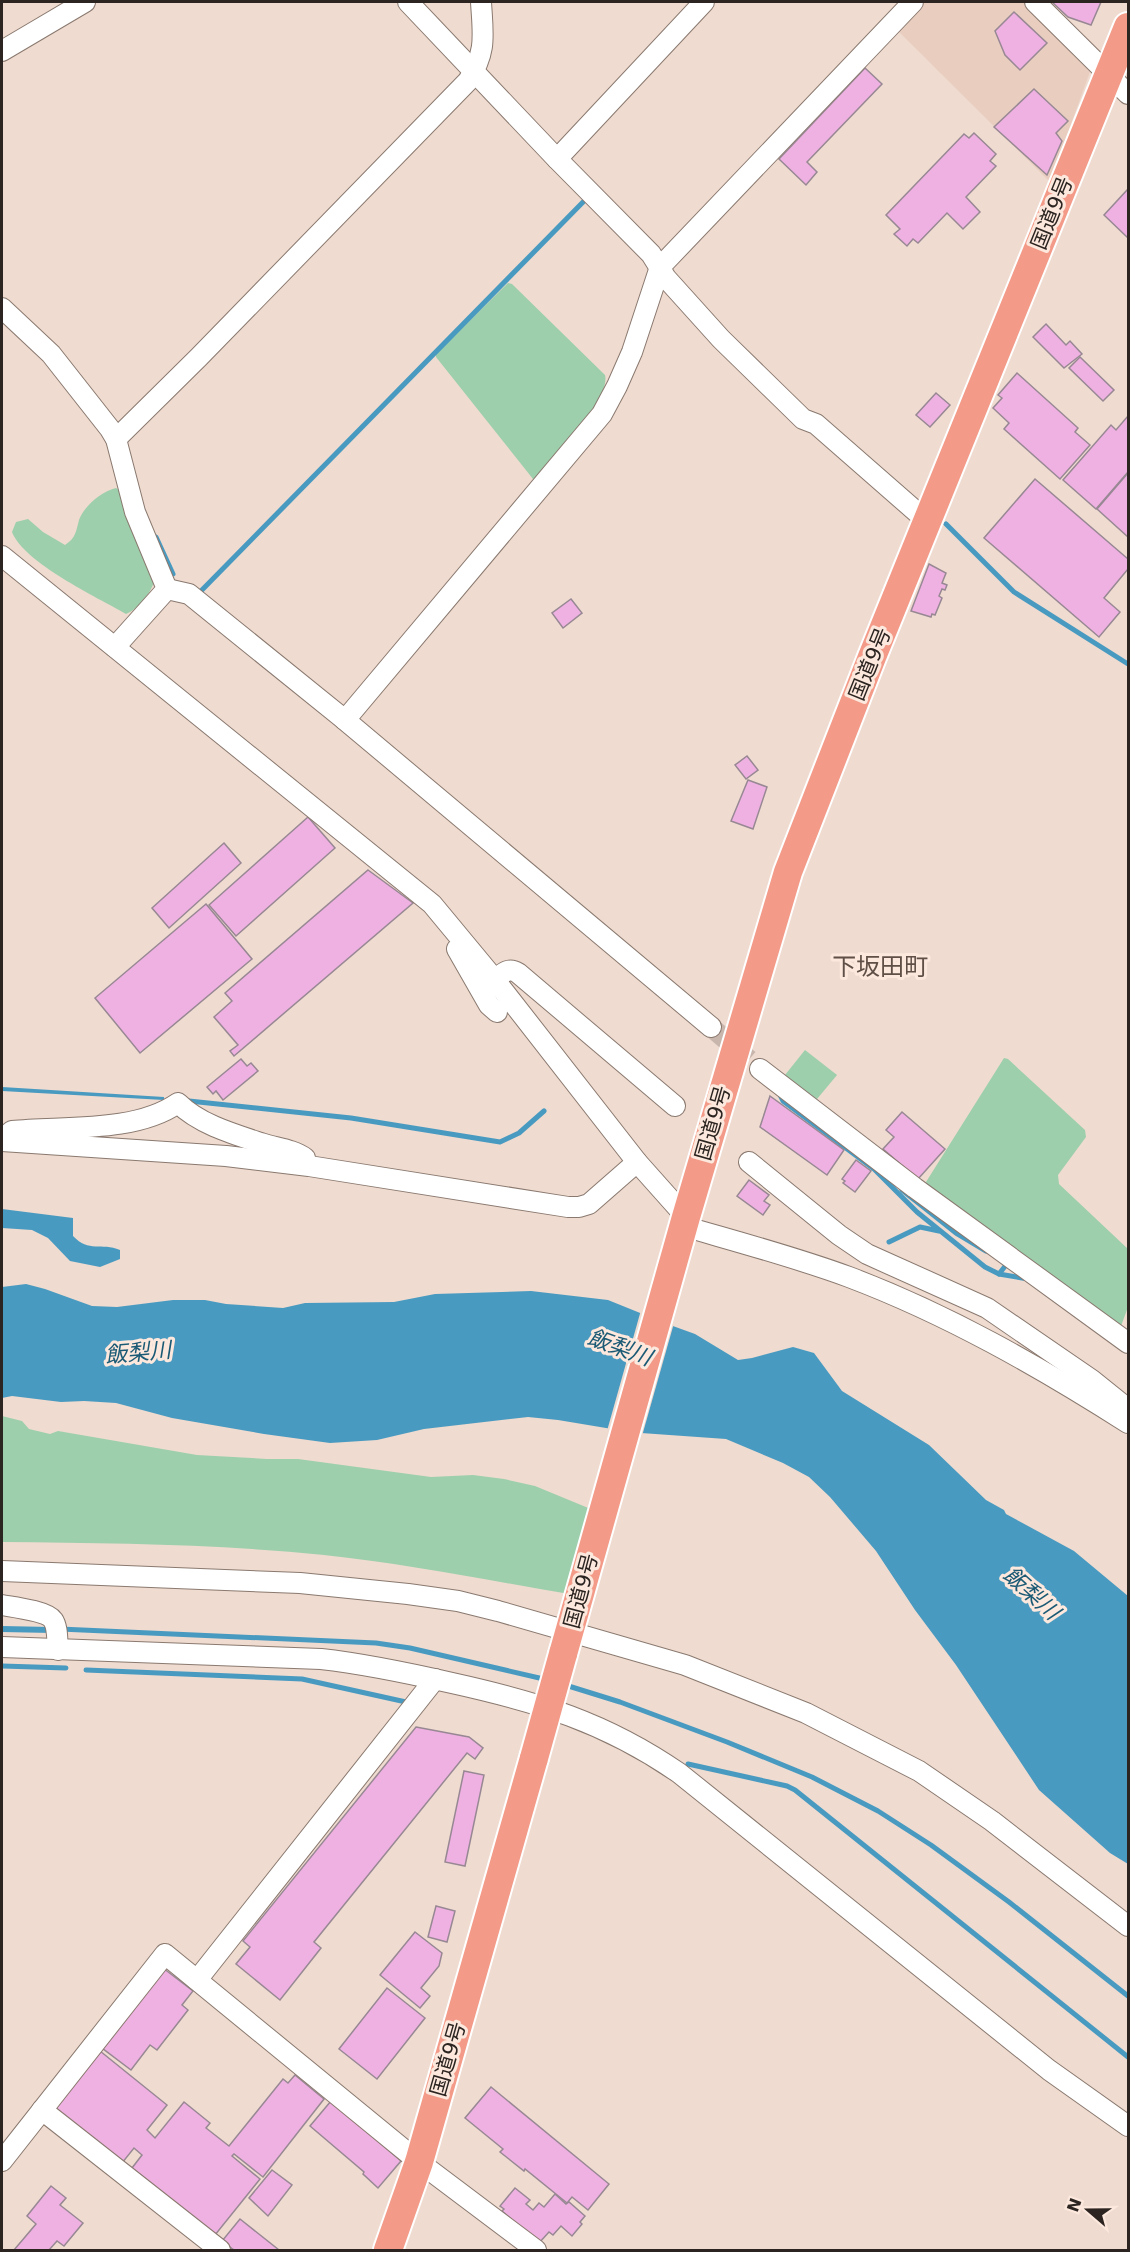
<svg xmlns="http://www.w3.org/2000/svg" width="1130" height="2252" font-family="'DejaVu Sans','Noto Sans JP',sans-serif">
  <rect width="100%" height="100%" fill="#efdbd0"/>
  <path fill="#e9cec0" d="M921 2H1023L1091 69 1050 182 895 28Z"/>
  <g fill="#9dcfac">
    <path d="M508 283 512 284 605 375C611 399 554 458 537 478L533 479 436 357V354Z"/>
    <path d="M116 488 119 490 154 581C152 592 137 610 126 614 97 597 24 563 12 532L16 522 28 519 43 532 65 545C76 538 76 531 79 520 84 506 102 491 116 488Z"/>
    <path d="M805 1050 837 1075 812 1105 781 1080Z"/>
    <path d="M1004 1058 1008 1059 1085 1130 1086 1137 1058 1175 1059 1184 1128 1249V1307L1121 1326 927 1185 926 1182Z"/>
    <path d="M2 1416 22 1421 29 1429 50 1434 58 1431 197 1455 267 1459H298L431 1477 473 1475 504 1479 535 1486 598 1512 575 1595C492 1581 408 1564 324 1555 217 1544 109 1543 2 1542Z"/>
  </g>
  <g fill="#499ac0">
    <path d="M2 1087 164 1097V1100L2 1091Z"/>
    <path d="M2 1209 73 1218V1236C89 1253 101 1242 120 1250V1259L100 1267 70 1261 48 1238 32 1230 2 1228Z"/>
    <path d="M26 1284 45 1289 92 1306 117 1307 173 1300H205L226 1304 283 1308 305 1303 394 1302 435 1294 531 1291 608 1300 655 1319 624 1431 558 1420 528 1417 424 1429 377 1440 330 1443 264 1434 172 1418 116 1403 84 1401 61 1402 12 1396 2 1398V1287Z"/>
    <path d="M659 1321 695 1334 738 1360 752 1358 793 1347 814 1353 842 1391 929 1445 986 1500 1004 1510 1006 1514 1074 1551 1128 1596V1864L1110 1853 1039 1790 956 1665 915 1610 876 1551 830 1497 809 1477 783 1463 726 1439 627 1432Z"/>
    <path d="M2 1626 51 1627 52 1633 2 1632Z"/>
  </g>
  <path fill="#efdbd0" d="M641 1310 674 1323 642 1436 607 1431Z"/>
  <g fill="none" stroke-linecap="round" stroke-linejoin="round">
    <g stroke="#499ac0" stroke-width="5">
      <path d="M946 524 1014 592 1128 664"/>
      <path d="M156 537 173 574"/>
      <path d="M200 592 587 198"/>
      <path d="M709 1032 727 1048"/>
      <path d="M779 1093 783 1101 874 1169 917 1212 985 1267 999 1274 1028 1279"/>
      <path d="M189 1101 351 1118 500 1142 519 1133 544 1111"/>
      <path d="M902 1190 956 1233 986 1251"/>
      <path d="M889 1242 920 1227 939 1231"/>
      <path d="M999 1274 1006 1265 1002 1261"/>
      <path d="M60 1629 376 1643 410 1648 548 1680"/>
      <path d="M2 1666 66 1668"/>
      <path d="M86 1670 302 1679 406 1702"/>
      <path d="M562 1684 620 1702 727 1742 812 1777 878 1811 931 1845 1009 1902 1128 1996"/>
      <path d="M688 1764 787 1786 795 1790 1128 2057"/>
    </g>
  </g>
  <g fill="#efb1e2" stroke="#988894" stroke-width="1.5">
    <path d="M1052 2H1101L1091 25 1068 17Z"/>
    <path d="M1014 12 1047 43 1020 70 1005 55 995 31Z"/>
    <path d="M865 68 882 84 807 162 817 172 806 185 779 159Z"/>
    <path d="M1034 89 1068 121 1056 133 1062 141 1047 175 994 127Z"/>
    <path d="M974 133 996 154 990 161 996 166 966 197 980 212 963 229 947 213 918 243 913 239 907 246 894 234 900 229 886 215 964 134 969 138Z"/>
    <path d="M1128 189V238L1104 215Z"/>
    <path d="M1046 324 1066 345 1070 341 1082 354 1064 368 1033 337Z"/>
    <path d="M1080 357 1114 390 1103 401 1069 368Z"/>
    <path d="M1017 373 1078 428 1075 432 1090 445 1060 479 1004 429 1009 423 993 408 1002 398 998 395Z"/>
    <path d="M936 393 950 405 930 427 916 415Z"/>
    <path d="M1128 416V472L1096 509 1063 480 1111 425 1116 430Z"/>
    <path d="M1128 473V537L1097 509Z"/>
    <path d="M1035 479 1128 559V569L1104 598 1120 612 1099 637 984 538Z"/>
    <path d="M929 564 946 573 942 583 947 585 945 590 942 589 939 596 942 598 935 615 932 614 931 617 911 611Z"/>
    <path d="M571 599 582 613 563 628 552 613Z"/>
    <path d="M747 756 758 770 746 779 735 765Z"/>
    <path d="M748 780 767 787 753 829 731 821Z"/>
    <path d="M308 817 335 848 236 936 209 905Z"/>
    <path d="M224 843 241 863 169 928 152 908Z"/>
    <path d="M368 870 413 903 234 1056 230 1051 238 1045 214 1017 232 1001 225 993Z"/>
    <path d="M206 904 252 959 140 1053 95 998Z"/>
    <path d="M241 1059 247 1066 251 1063 258 1071 223 1100 216 1091 213 1094 207 1087Z"/>
    <path d="M770 1096 844 1150 827 1175 760 1127Z"/>
    <path d="M902 1112 945 1149 918 1179 883 1149 894 1137 886 1130Z"/>
    <path d="M856 1160 871 1171 855 1192 843 1183 845 1181 842 1179Z"/>
    <path d="M749 1180 769 1195 764 1201 770 1205 763 1215 737 1196Z"/>
    <path d="M416 1727 469 1737 483 1748 475 1759 467 1753 314 1942 321 1948 280 2000 236 1964 250 1947 243 1941Z"/>
    <path d="M464 1771 484 1775 465 1866 445 1862Z"/>
    <path d="M436 1906 455 1911 447 1942 428 1937Z"/>
    <path d="M415 1932 442 1953 439 1966 421 1988 430 1996 420 2008 380 1975Z"/>
    <path d="M163 1968 193 1991 182 2005 188 2010 157 2050 150 2045 131 2070 102 2048Z"/>
    <path d="M387 1988 425 2018 377 2079 339 2049Z"/>
    <path d="M100 2051 167 2105 147 2130 155 2138 184 2102 210 2123 206 2128 229 2146 283 2079 288 2083 295 2075 324 2099 263 2177 234 2154 232 2156 260 2179 215 2235 132 2168 142 2155 134 2148 122 2163 55 2108Z"/>
    <path d="M491 2087 609 2184 588 2210 572 2197 567 2203 525 2169 524 2171 500 2152 503 2149 465 2118Z"/>
    <path d="M331 2101 401 2161 378 2188 363 2174 364 2172 310 2126Z"/>
    <path d="M272 2170 292 2185 268 2216 249 2198Z"/>
    <path d="M51 2186 66 2198 60 2205 83 2223 64 2246 57 2241 49 2250H14L36 2224 27 2216Z"/>
    <path d="M515 2188 530 2200 526 2204 533 2210 539 2203 544 2207 555 2194 566 2204 569 2202 585 2216 580 2222 582 2224 572 2236 561 2226 553 2235 549 2232 539 2243 502 2211 504 2209 500 2206Z"/>
    <path d="M240 2219 279 2250H234L222 2241Z"/>
  </g>
  <g fill="none" stroke-linecap="round" stroke-linejoin="round">
    <path stroke="#c8b6ad" stroke-width="20" stroke-dasharray="20 10" stroke-linecap="butt" d="M711 1027 760 1069"/>
    <g stroke="#8a796f" stroke-width="22">
      <g id="minor">
        <path d="M408 2 557 159 651 254 666 278 721 339 803 419 816 424 928 522"/>
        <path d="M1035 2 1128 94"/>
        <path d="M2 51 85 2"/>
        <path d="M557 159 704 2"/>
        <path d="M2 308 51 354 110 429 116 439 135 512 167 589 115 647"/>
        <path d="M116 439 199 357 468 81C487 51 483 36 481 2"/>
        <path d="M2 556 432 904 495 980 637 1162 686 1217"/>
        <path d="M167 589 189 594 345 720 602 414 617 386 632 352 660 267 913 2"/>
        <path d="M345 720 711 1027"/>
        <path d="M457 949 489 1005 497 1012"/>
        <path d="M495 980C503 973 508 967 518 973L675 1106"/>
        <path d="M760 1069 915 1188 1128 1343"/>
        <path d="M3 1138 12 1131C64 1126 135 1133 178 1103 199 1124 233 1134 261 1143 275 1148 293 1149 305 1158"/>
        <path d="M2 1141 226 1156 309 1166 568 1207H579L589 1204 637 1162"/>
        <path d="M749 1162 839 1235 867 1254 987 1308 1092 1380 1128 1409"/>
        <path d="M683 1226C738 1242 795 1257 849 1277 947 1314 1040 1367 1128 1423"/>
        <path d="M2 1571 300 1583 408 1594 458 1601 498 1611 685 1665 806 1713 919 1771 992 1821 1128 1926"/>
        <path d="M2 1605C13 1607 47 1611 53 1620 58 1627 57 1641 58 1650"/>
        <path d="M2 1647 321 1659C366 1664 408 1673 452 1683 538 1702 605 1722 679 1773L1049 2070 1128 2126"/>
        <path d="M197 1980 435 1679"/>
        <path d="M42 2110 220 2250"/>
        <path d="M2 2161 165 1954 419 2162 536 2250"/>
      </g>
    </g>
    <g stroke="#fff" stroke-width="32">
      <g id="highway">
        <path d="M563 1654 686 1217 788 872 872 657 1128 27"/>
        <path d="M388 2250 419 2162 534 1758"/>
      </g>
    </g>
    <use href="#minor" stroke="#fff" stroke-width="20"/>
    <use href="#highway" stroke="#f39b88" stroke-width="28"/>
    <g stroke="#fff" stroke-width="32" stroke-linecap="butt">
      <path id="highway-bridge" d="M534 1758 563 1654"/>
    </g>
    <use href="#highway-bridge" stroke="#f39b88" stroke-width="28"/>
  </g>
  <g text-anchor="middle" stroke-width="6" stroke-linejoin="round" paint-order="stroke">
    <g font-size="21" fill="#2b2420" stroke="#fce8dd">
      <text transform="translate(1052 213) rotate(-68)" y="7">国道9号</text>
      <text transform="translate(870 664) rotate(-68)" y="7">国道9号</text>
      <text transform="translate(713 1123) rotate(-74)" y="7">国道9号</text>
      <text transform="translate(581 1591) rotate(-75)" y="7">国道9号</text>
      <text transform="translate(448 2059) rotate(-74)" y="7">国道9号</text>
    </g>
    <g font-size="22" font-style="italic" fill="#1b5a75" stroke="#fce8dd">
      <text transform="translate(620 1347) rotate(20)" y="8">飯梨川</text>
      <text transform="translate(138 1352) rotate(-5)" y="8">飯梨川</text>
      <text transform="translate(1032 1593) rotate(42)" y="8">飯梨川</text>
    </g>
    <g font-size="24" fill="#5f4f46" stroke="#fce8dd">
      <text x="880" y="975">下坂田町</text>
    </g>
  </g>
  <rect width="1130" height="2252" fill="none" stroke="#2b2420" stroke-width="6"/>
  <g transform="translate(1088 2210) rotate(290)" stroke="#fce8dd" stroke-width="4.5" paint-order="stroke">
  <path d="M0-4.5L10 22L0 15L-10 22Z" fill="#2b2420"/>
  <text y="-9" font-size="16" font-weight="bold" text-anchor="middle" fill="#2b2420">N</text>
  </g>
</svg>
